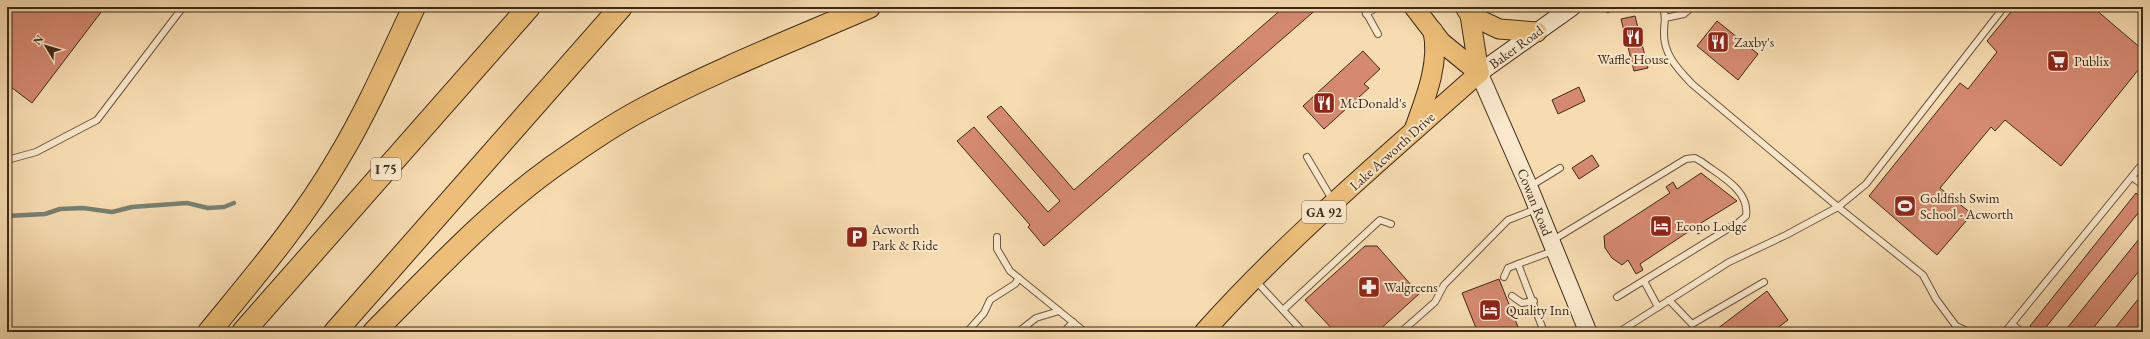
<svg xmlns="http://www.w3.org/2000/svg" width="2150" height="339" font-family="'EB Garamond',serif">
  <rect width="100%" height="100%" fill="#f7dcb1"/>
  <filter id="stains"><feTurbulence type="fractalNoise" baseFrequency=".005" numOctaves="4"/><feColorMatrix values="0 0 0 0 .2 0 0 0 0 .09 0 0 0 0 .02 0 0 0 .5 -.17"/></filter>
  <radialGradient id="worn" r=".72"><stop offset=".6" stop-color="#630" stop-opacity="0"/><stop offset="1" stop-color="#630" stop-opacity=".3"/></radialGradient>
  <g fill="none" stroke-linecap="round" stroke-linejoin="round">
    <path stroke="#778172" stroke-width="4.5" d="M7 216 45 214 60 209 83 208 112 212 132 207 187 203 208 208 224 207 234 203"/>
  </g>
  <g fill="#d58971" stroke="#3d2917">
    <path d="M7 7H105L32 103 7 84Z"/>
    <path d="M1284 7H1319L1044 246 1028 227 1030 225 957 141 974 127 1048 212 1060 201 987 117 1001 106 1074 190Z"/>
    <path d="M2015 7H2097L2095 9 2143 50V64L2061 166 2005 120 1995 131 1991 127 1940 188 1972 214 1937 255 1869 196 1960 83 1968 89 1997 52 1987 41Z"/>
    <path d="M1635 16 1648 68 1634 71 1621 19Z"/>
    <path d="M1717 21 1758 54 1738 80 1697 46Z"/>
    <path d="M1363 51 1380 69 1364 84 1369 88 1324 129 1303 106Z"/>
    <path d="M1579 87 1585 101 1558 114 1552 100Z"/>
    <path d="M1592 155 1599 166 1579 179 1572 168Z"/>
    <path d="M1701 173 1737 201 1701 223 1705 230 1698 234 1694 228 1640 264 1643 270 1636 274 1628 260 1622 265 1612 258 1605 248 1604 236 1670 193 1666 187 1673 182 1677 189Z"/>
    <path d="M2136 193 2143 199V207L2042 332H2038L2030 326Z"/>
    <path d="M2143 234V266L2090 332H2064Z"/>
    <path d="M1365 246H1377L1419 294 1377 332H1335L1305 300Z"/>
    <path d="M1499 279 1520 332H1464L1476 328 1462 293Z"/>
    <path d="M1767 291 1788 320 1772 332H1713Z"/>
    <path d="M2143 293V326L2138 332H2112Z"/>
  </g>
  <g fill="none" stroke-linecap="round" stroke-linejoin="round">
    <g stroke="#6c563e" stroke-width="8">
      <g id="service">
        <path d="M1363 7 1378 34"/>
        <path d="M1607 7 1608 9"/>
        <path d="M1662 7C1667 15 1664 23 1664 32 1663 54 1678 69 1692 84L1838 207 1923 275 1936 299 1956 326 1969 332"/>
        <path d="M1366 14 1377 7"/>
        <path d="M1665 18 1684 14 1692 7"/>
        <path d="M1307 157 1333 201"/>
        <path d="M7 160 36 152 97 120 183 7"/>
        <path d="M2132 177 2143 185"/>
        <path d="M1529 187 1560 168"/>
        <path d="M997 237V249L1010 271 1085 332"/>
        <path d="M1553 240 1686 159 1695 158 1702 162C1720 176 1750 190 1746 216L1739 222 1617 297"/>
        <path d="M1504 277 1508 268 1518 264"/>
        <path d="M1256 281 1303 332"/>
        <path d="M1644 281 1658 307"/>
        <path d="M1512 296 1522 303 1534 301"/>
        <path d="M1669 300 1692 324 1764 282"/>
        <path d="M1283 310 1380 220 1391 224"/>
        <path d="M2012 324 2022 332"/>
        <path d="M967 332 984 313 990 300 1015 284 1019 278"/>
        <path d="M1018 332 1036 318 1059 311"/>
        <path d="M1064 332 1073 322"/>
        <path d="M1401 332 1435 302 1444 285 1508 220 1536 209"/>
        <path d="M1544 332 1518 264 1553 251"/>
        <path d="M1619 332 1729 262 1786 235 1838 207 1866 184 2004 7"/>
        <path d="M2005 332 2143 163"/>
      </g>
    </g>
    <g stroke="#3d2917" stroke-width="19">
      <path id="secondary" d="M1572 7 1479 73 1529 187 1588 332"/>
    </g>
    <g stroke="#3d2917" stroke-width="21">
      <g id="primary">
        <path d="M1414 7 1441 42 1479 73"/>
        <path d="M1466 9 1470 15 1479 73"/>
        <path d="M1470 15 1499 29 1537 32"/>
        <path d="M1414 130C1425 99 1440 64 1433 31"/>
        <path d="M1204 332C1288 238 1385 157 1479 73"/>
      </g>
    </g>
    <g stroke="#3d2917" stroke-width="24">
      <g id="motorway">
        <path d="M209 332C254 277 302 221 338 159 367 111 390 58 414 7"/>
        <path d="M243 332 529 7"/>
        <path d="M335 332 621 7"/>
        <path d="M374 332C430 276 486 215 551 168 581 147 611 126 643 109 716 70 793 40 869 7"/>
      </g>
    </g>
    <use href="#service" stroke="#fae8cc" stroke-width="6"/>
    <use href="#secondary" stroke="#fae8cc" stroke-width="17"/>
    <use href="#primary" stroke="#ecbe78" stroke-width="19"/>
    <use href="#motorway" stroke="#ecbe78" stroke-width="22"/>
  </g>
  <defs>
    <g id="restaurant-square" transform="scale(1.15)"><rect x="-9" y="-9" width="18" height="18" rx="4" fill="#8f2418" stroke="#fae8cc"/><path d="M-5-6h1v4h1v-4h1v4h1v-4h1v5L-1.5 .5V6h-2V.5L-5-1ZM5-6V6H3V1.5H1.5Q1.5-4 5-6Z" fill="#fff"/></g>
    <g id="supermarket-square" transform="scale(1.15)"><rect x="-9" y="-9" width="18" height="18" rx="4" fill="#8f2418" stroke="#fae8cc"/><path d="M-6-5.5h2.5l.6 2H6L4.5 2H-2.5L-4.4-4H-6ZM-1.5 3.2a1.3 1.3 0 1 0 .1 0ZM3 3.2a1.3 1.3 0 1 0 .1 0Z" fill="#fff"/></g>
    <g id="stadium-square" transform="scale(1.15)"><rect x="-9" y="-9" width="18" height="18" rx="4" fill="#8f2418" stroke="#fae8cc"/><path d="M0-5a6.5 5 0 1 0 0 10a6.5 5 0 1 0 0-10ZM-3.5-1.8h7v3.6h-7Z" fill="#fff"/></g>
    <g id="hotel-square" transform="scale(1.15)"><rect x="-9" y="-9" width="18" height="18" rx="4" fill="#8f2418" stroke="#fae8cc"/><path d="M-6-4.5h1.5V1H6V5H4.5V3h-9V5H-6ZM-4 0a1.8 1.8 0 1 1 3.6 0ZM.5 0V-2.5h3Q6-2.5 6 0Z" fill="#fff"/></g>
    <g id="parking-square" transform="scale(1.15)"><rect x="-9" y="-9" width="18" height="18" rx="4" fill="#8f2418" stroke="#fae8cc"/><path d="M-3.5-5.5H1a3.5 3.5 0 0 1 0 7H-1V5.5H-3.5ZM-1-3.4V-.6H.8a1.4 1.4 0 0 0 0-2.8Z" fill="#fff"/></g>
    <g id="pharmacy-square" transform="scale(1.15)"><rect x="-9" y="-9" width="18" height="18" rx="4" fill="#8f2418" stroke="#fae8cc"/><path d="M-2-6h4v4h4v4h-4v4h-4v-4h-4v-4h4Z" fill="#fff"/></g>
  </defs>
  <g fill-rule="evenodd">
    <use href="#restaurant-square" x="1633" y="37"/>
    <use href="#restaurant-square" x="1718" y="42"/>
    <use href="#supermarket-square" x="2058" y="61"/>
    <use href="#restaurant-square" x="1324" y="103"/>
    <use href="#stadium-square" x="1905" y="206"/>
    <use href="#hotel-square" x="1661" y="226"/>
    <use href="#parking-square" x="857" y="237"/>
    <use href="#pharmacy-square" x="1369" y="287"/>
    <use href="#hotel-square" x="1490" y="310"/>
  </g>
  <g text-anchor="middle" stroke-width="4" stroke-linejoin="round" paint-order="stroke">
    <g fill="#fae8cc" stroke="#76624d" stroke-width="1">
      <rect x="371" y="158" width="30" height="22" rx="3"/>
      <rect x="1302" y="201" width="44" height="22" rx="3"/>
    </g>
    <g font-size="13" font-weight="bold" fill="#3d2917">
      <text x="386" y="174">I 75</text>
      <text x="1324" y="217">GA 92</text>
    </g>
    <g font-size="14" fill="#3d2917" stroke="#fae8cc" text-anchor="start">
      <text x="1734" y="47">Zaxby's</text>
      <text x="1633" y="64" text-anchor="middle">Waffle House</text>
      <text x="2074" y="66">Publix</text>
      <text x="1340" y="108">McDonald's</text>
      <text x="1920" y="203">Goldfish Swim<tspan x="1920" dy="16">School - Acworth</tspan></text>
      <text x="1676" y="231">Econo Lodge</text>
      <text x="872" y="234">Acworth<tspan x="872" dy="16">Park &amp; Ride</tspan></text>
      <text x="1384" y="292">Walgreens</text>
      <text x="1506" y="315">Quality Inn</text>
    </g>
    <g font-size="14" fill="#3d2917" stroke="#fae8cc">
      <text transform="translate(1516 47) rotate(-36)" y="5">Baker Road</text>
      <text transform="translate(1392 151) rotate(-42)" y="5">Lake Acworth Drive</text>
      <text transform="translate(1535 202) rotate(68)" y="5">Cowan Road</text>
    </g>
  </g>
  <rect width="2150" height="339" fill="none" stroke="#f7dcb1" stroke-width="24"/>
  <rect x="8" y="8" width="2134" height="323" fill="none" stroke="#3d2917" stroke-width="2"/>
  <rect x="12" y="12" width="2126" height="315" fill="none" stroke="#3d2917"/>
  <g transform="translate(46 46) rotate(308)" stroke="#fae8cc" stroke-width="3" paint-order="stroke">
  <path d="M0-3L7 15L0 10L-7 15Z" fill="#3d2917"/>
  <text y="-6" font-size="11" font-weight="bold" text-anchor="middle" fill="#3d2917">N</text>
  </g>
  <rect width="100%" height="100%" filter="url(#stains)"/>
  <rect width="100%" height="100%" fill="url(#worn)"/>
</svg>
